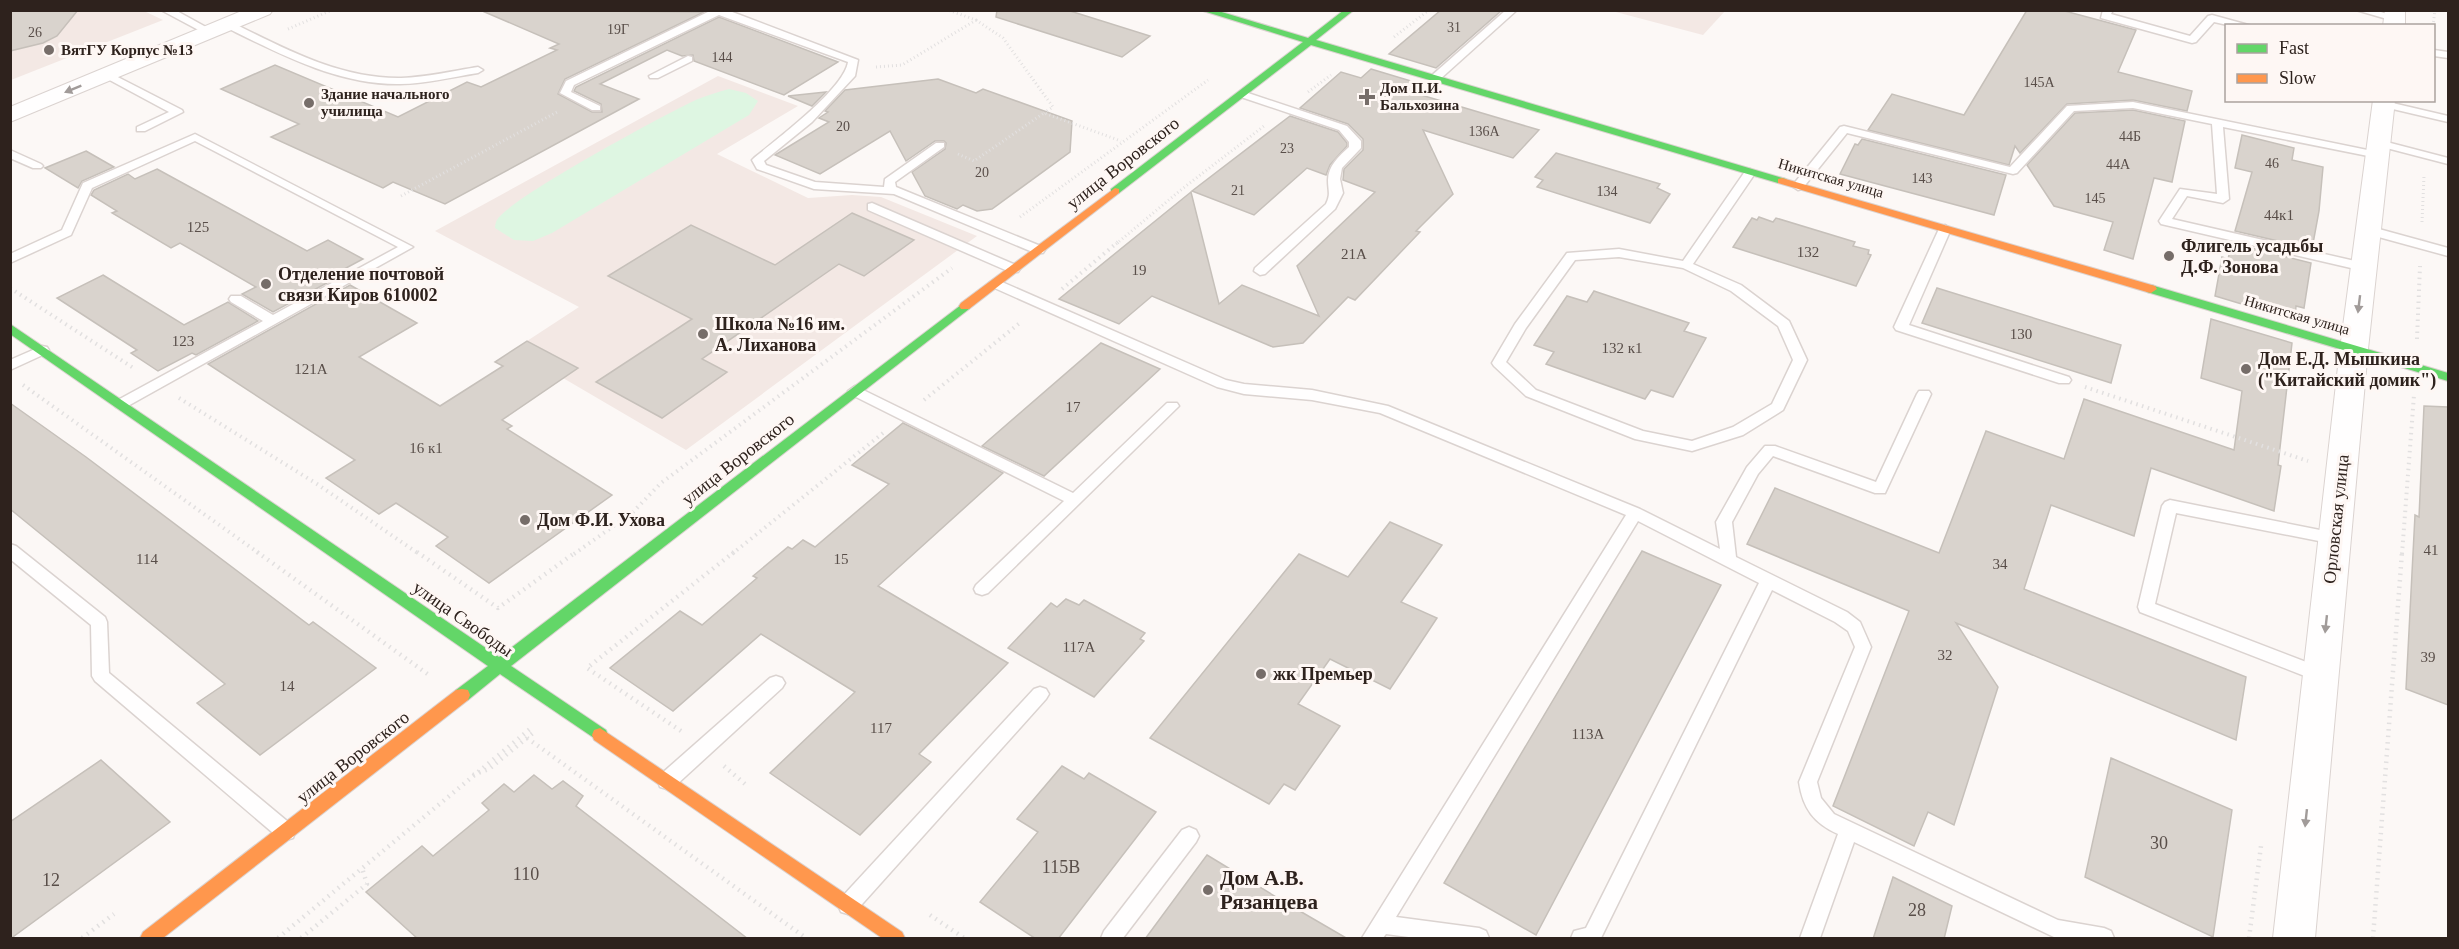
<svg xmlns="http://www.w3.org/2000/svg" width="2459" height="949" font-family="'Times New Roman',serif">
  <rect width="100%" height="100%" fill="#fcf8f6"/>
  <g fill="#f3e8e4">
    <path d="M11 11H144L163 20 11 80Z"/>
    <path d="M1612 11H1725L1703 35Z"/>
    <path d="M718 76 798 106 717 154 808 198 852 195 881 197 977 236 686 450 563 378 578 368 527 341 579 307 435 231Z"/>
  </g>
  <path fill="#def6e2" d="M729 89 746 93 758 101 749 115 552 233 533 241 514 240 495 228C495 226 496 221 497 220 508 199 669 112 698 99 708 95 718 92 729 89Z"/>
  <g fill="#d9d3cd" stroke="#c6c0ba" stroke-width="1.5">
    <path d="M10 10H78L57 36 43 43 10 51Z"/>
    <path d="M480 10 704 12 565 79 558 94 592 112H602L601 104 574 91 576 87 719 17 838 62 784 95 694 61 693 55 682 56 667 50 600 84 639 99 445 204 393 182 383 188 271 137 299 124 221 89 275 65 398 117 467 82 481 87 557 50 550 48 559 44Z"/>
    <path d="M997 10H1067L1150 36 1122 57 996 17Z"/>
    <path d="M1441 10H1502L1436 68 1389 54Z"/>
    <path d="M2027 10H2061L2136 30 2118 72 2192 91 2187 111 2133 100 2067 104 2020 153 2015 146 2009 165 1868 130 1892 94 1964 115Z"/>
    <path d="M1371 69 1421 84 1411 92 1539 130 1513 158 1423 130 1453 194 1416 231 1420 232 1355 300 1348 297 1303 343 1273 347 1152 296 1119 324 1059 299 1191 192 1219 304 1242 285 1319 316 1297 266 1375 192 1343 180 1344 169 1363 150V139L1348 124 1300 108 1341 72 1361 78Z"/>
    <path d="M938 79 976 93 983 89 1072 121 1070 152 992 209 977 211 963 205 957 209 925 196 912 172 945 149 946 143 944 141H935L906 161 890 131 820 174 775 155 829 122 819 118 828 112 825 111 845 90Z"/>
    <path d="M826 92 812 106 788 96Z"/>
    <path d="M2133 110 2185 121 2172 182 2154 178 2133 259 2104 250 2113 222 2054 206 2027 165 2075 113Z"/>
    <path d="M1290 116 1338 132 1347 143V146L1330 165 1326 175 1307 168 1254 215 1192 191Z"/>
    <path d="M2242 135 2294 148 2292 160 2323 167 2319 211 2312 249 2235 231 2252 172 2235 168Z"/>
    <path d="M1862 139 2006 175 1994 215 1840 174 1855 144 1858 145Z"/>
    <path d="M86 151 114 167 82 181 78 188 45 168Z"/>
    <path d="M1556 153 1660 184 1657 188 1670 194 1650 223 1537 187 1543 180 1535 177Z"/>
    <path d="M157 169 307 251 328 240 363 259 333 275 338 277 273 312 242 294 256 287 180 243 171 248 112 213 117 211 91 195 94 190 128 174 135 179Z"/>
    <path d="M852 213 914 240 864 276 839 264 702 359 727 372 662 418 596 382 692 319 608 276 691 225 775 265Z"/>
    <path d="M1759 217 1773 222 1776 218 1855 242 1853 246 1869 250 1868 254 1871 255 1856 286 1733 247 1752 218 1757 220Z"/>
    <path d="M2232 243 2311 263 2304 308 2296 306 2295 320 2215 296 2222 257 2228 259Z"/>
    <path d="M103 275 184 325 228 302 258 321 196 355 192 353 158 371 131 353 137 350 57 298Z"/>
    <path d="M350 285 417 323 359 357 440 406 503 366 495 362 527 341 578 368 502 420 512 426 507 429 612 495 489 583 436 546 448 537 396 503 379 514 326 478 355 460 208 364Z"/>
    <path d="M1937 288 2121 345 2111 383 1922 323Z"/>
    <path d="M1594 291 1689 323 1684 331 1706 338 1673 397 1651 390 1645 399 1546 364 1554 352 1534 345 1567 296 1587 302Z"/>
    <path d="M2211 319 2292 343 2278 465 2281 466 2274 511 2151 468 2134 536 2051 505 2024 589 2246 677 2236 740 1956 623 1998 687 1954 825 1928 812 1914 846 1833 806 1909 611 1747 544 1775 488 1939 553 1986 431 2064 459 2084 399 2234 450 2242 391 2201 378Z"/>
    <path d="M1101 343 1160 369 1044 476 982 446Z"/>
    <path d="M10 403 86 457 309 625 313 622 376 668 260 755 197 703 225 684 10 509Z"/>
    <path d="M2424 406 2448 407V705L2406 689 2415 515 2419 517Z"/>
    <path d="M903 423 1003 473 878 586 1008 663 919 754 931 762 860 835 770 773 855 692 761 634 673 711 610 668 680 611 702 625 757 578 753 576 788 547 792 549 803 540 815 547 889 484 852 465Z"/>
    <path d="M1390 522 1442 545 1401 602 1437 618 1390 689 1330 659 1298 704 1340 726 1295 790 1284 784 1269 804 1150 738 1299 554 1348 577Z"/>
    <path d="M1642 551 1721 585 1536 935 1444 883Z"/>
    <path d="M1066 599 1079 605 1084 600 1145 633 1140 639 1144 641 1094 697 1008 648 1051 603 1057 607Z"/>
    <path d="M2111 758 2232 810 2213 937 2085 877Z"/>
    <path d="M101 760 170 822 10 939V822Z"/>
    <path d="M1062 766 1084 779 1089 773 1156 812 1058 939H1036L980 902 1038 832 1017 819Z"/>
    <path d="M534 775 552 789 563 781 583 796 576 806 748 939H418L366 892 422 846 433 856 489 810 482 803 504 784 514 792Z"/>
    <path d="M1207 855 1286 903 1348 939H1145Z"/>
    <path d="M1893 877 1952 906 1944 939H1873Z"/>
  </g>
  <g fill="none" stroke-linecap="round" stroke-linejoin="round">
    <g stroke="#dbd3d0" stroke-width="3">
      <g id="lane">
        <path d="M161 10H175L215 32 206 34Z"/>
        <path d="M712 10H727L858 60 855 76 812 122 764 161 766 165 815 182 884 187 885 179 936 143H944V147L895 182 896 187 1043 247 1045 250 1043 253H1035L894 194 814 189 757 169 752 160 754 158C777 139 844 89 848 62L719 15 574 85 571 92 600 106V110H592L560 93 566 81Z"/>
        <path d="M1506 10H1517L1438 81H1430V77Z"/>
        <path d="M2103 10H2113L2111 14 2190 36 2208 16 2212 15 2252 26H2232L2214 22 2196 42 2192 43 2101 18Z"/>
        <path d="M2356 10H2375L2399 18 2394 21Z"/>
        <path d="M225 23H233C285 49 341 79 401 78 427 77 453 71 478 67L483 70 478 73C452 77 426 84 400 84 338 85 280 54 225 27Z"/>
        <path d="M2434 50 2448 52V58L2434 56Z"/>
        <path d="M688 56 692 57V61L658 78H650L649 76Z"/>
        <path d="M108 72 182 110 183 112 145 131H137V127L169 112 104 77 103 75Z"/>
        <path d="M1242 91 1347 126 1361 141V148L1342 168 1340 179 1343 193 1335 209 1265 274 1260 275 1254 271 1255 268 1326 204C1331 194 1328 191 1328 180 1328 166 1339 156 1349 147V142L1339 130 1238 96 1237 94Z"/>
        <path d="M2384 101 2448 116V122L2380 106 2379 104Z"/>
        <path d="M2133 102 2382 153V157L2378 158 2223 127 2229 199 2223 203 2187 196 2172 219 2368 264 2370 267 2368 270 2364 271 2161 224 2159 221 2180 189 2217 194 2212 124 2133 108 2074 111 2017 173 2013 174 1847 133 1802 189 1798 190 1792 186 1840 127 1844 126 2010 167 2067 106Z"/>
        <path d="M195 134 413 247 126 407H116L114 404 116 401 263 321 231 302 229 299 231 296H241L273 315 398 247 195 141 92 188 71 235 10 263V254L62 230 83 183Z"/>
        <path d="M2379 140 2448 158V164L2375 145 2373 143Z"/>
        <path d="M10 150 41 164 43 166 41 168H33L10 158Z"/>
        <path d="M1750 169 1756 172 1693 264 1741 285 1789 321 1807 360 1783 410 1743 435 1692 451 1635 439 1526 396 1494 366 1492 363 1515 324 1567 253 1619 249 1683 261 1746 170ZM1619 257 1683 268 1731 291 1778 326 1793 360 1772 404 1733 427 1692 441 1643 431 1536 390 1506 362 1526 328 1575 260Z"/>
        <path d="M872 203 1018 266 1020 269 1018 272H1010L868 210V204Z"/>
        <path d="M1945 225 1951 229 1909 325 2069 377 2071 380 2069 383H2059L1896 330 1894 327 1939 229Z"/>
        <path d="M2368 226 2448 248V256L2364 233 2362 230Z"/>
        <path d="M995 279 1226 380 1244 384 1312 390 1388 406 1640 509 1720 549 1716 522 1747 467 1765 446H1775L1876 482 1917 394 1919 391H1929L1931 394 1885 493H1875L1773 456 1758 474 1732 522 1736 557 1847 612 1860 622 1871 647 1817 782 1821 798 1834 814 2058 920 2104 928 2111 931 2114 938H2056L1854 842 1820 938H1800L1838 834C1814 823 1803 809 1799 782L1855 647 1848 631 1835 622 1772 590 1601 938H1571L1574 931 1586 928 1759 583 1638 521 1396 917 1479 928 1486 931 1489 938H1416L1386 934 1383 938H1362L1626 515 1380 413 1312 400 1244 394 1217 387 990 286 989 283Z"/>
        <path d="M42 346 47 347 49 350 47 353 10 370V360Z"/>
        <path d="M855 386 1073 493 1167 403H1177L1179 406 988 593 982 595 976 593 974 589 976 585 1064 501 850 394 848 391Z"/>
        <path d="M2170 500 2340 534 2342 538 2340 542 2334 544 2176 513 2155 604 2327 670 2330 675 2327 680 2321 682 2315 680 2140 612 2138 607 2162 506 2165 502Z"/>
        <path d="M10 544 16 546 105 617 107 622 109 673 293 826 295 832 293 838 286 840 279 838 95 681 92 676 91 625 10 559Z"/>
        <path d="M776 676 782 678 785 683 782 688 674 787 667 789 660 787 658 781 660 775 770 678Z"/>
        <path d="M1040 687 1046 689 1049 694 1046 699 855 912 848 914 841 912 838 905 841 898 1034 689Z"/>
        <path d="M1189 827 1196 830 1199 836 1196 842 1123 938H1101L1104 931 1182 830Z"/>
      </g>
    </g>
    <g stroke="#dbd3d0" stroke-width="2">
      <g id="street">
        <path d="M244 10H273L270 14 10 122V107Z"/>
        <path d="M2385 10H2405V26H2383Z"/>
        <path d="M2373 100H2395L2368 349 2315 938H2273L2340 349Z"/>
      </g>
    </g>
    <g stroke="#dbd3d0" stroke-width="2">
      <g id="fast">
        <path d="M1200 10H1215L1308 38 1344 10H1354L1316 40 1786 179 1787 181 1786 183H1778L1311 45 1119 193H1111V189L1303 42Z"/>
        <path d="M2151 285 2448 373V381L2147 292 2145 289Z"/>
        <path d="M965 302 971 306 969 309 511 666 606 730 608 735 606 740 600 742 500 674 468 700 462 701 456 700 454 695 456 690 488 666 10 334V324L499 657Z"/>
      </g>
    </g>
    <g stroke="#dbd3d0" stroke-width="2">
      <g id="slow">
        <path d="M1782 178 2155 286 2157 289 2151 293 2147 292 1778 183V179Z"/>
        <path d="M1115 188 1119 189V193L969 309H961L959 306 961 303Z"/>
        <path d="M462 689 468 690 470 695 468 700 163 938H140L143 932 456 690Z"/>
        <path d="M600 728 902 932 905 938H882L594 740 592 735 594 730Z"/>
      </g>
    </g>
    <g stroke="#e2e0e0" stroke-width="3" stroke-dasharray="1 3" stroke-linecap="butt">
      <path d="M976 20 1003 38 1053 107 1044 113"/>
      <path d="M2433 26 2435 10"/>
      <path d="M288 29 332 10"/>
      <path d="M1394 37 1429 10"/>
      <path d="M876 67 902 65 976 20 948 10"/>
      <path d="M1308 92 1331 75"/>
      <path d="M958 154 974 161 1044 113 1121 141"/>
      <path d="M401 196 557 112"/>
      <path d="M1020 217 1208 80"/>
      <path d="M2422 222 2424 176"/>
      <path d="M1116 244 1182 189 1264 126"/>
    </g>
    <g stroke="#e2e0e0" stroke-width="4" stroke-dasharray="1.5 4.5" stroke-linecap="butt">
      <path d="M10 288 135 369"/>
      <path d="M1062 289 1118 242"/>
      <path d="M2417 339 2420 266"/>
      <path d="M23 385 260 554"/>
      <path d="M2085 387 2308 461"/>
      <path d="M179 398 317 484 419 554"/>
      <path d="M924 400 1021 322"/>
      <path d="M574 554 632 513 661 483 952 268"/>
      <path d="M732 554 883 433"/>
      <path d="M2402 554 2414 395"/>
    </g>
    <g stroke="#e2e0e0" stroke-width="4.5" stroke-dasharray="1.5 5" stroke-linecap="butt">
      <path d="M257 552 429 675"/>
      <path d="M417 552 498 608 576 552"/>
      <path d="M681 731 587 668 734 552"/>
      <path d="M527 738 806 938"/>
      <path d="M724 766 745 784"/>
      <path d="M473 775 489 769 533 733"/>
      <path d="M930 915 964 938"/>
      <path d="M82 938 114 914"/>
      <path d="M278 938 530 729"/>
      <path d="M301 938 367 884 362 868"/>
      <path d="M2249 938 2261 846"/>
      <path d="M2373 938 2402 552"/>
    </g>
    <use href="#lane" fill="#fffefe" fill-rule="evenodd"/>
    <use href="#street" fill="#fffefe" fill-rule="evenodd"/>
    <use href="#fast" fill="#63d668" fill-rule="evenodd"/>
    <use href="#slow" fill="#ff974d" fill-rule="evenodd"/>
  </g>
  <defs><path id="oneway-solid" d="M-6-.8H1V-3.2L6.5 0L1 3.2V.8H-6Z" transform="scale(1.5)"/></defs>
  <g fill="#a19b99">
    <use href="#oneway-solid" transform="translate(73 89) rotate(158)"/>
    <use href="#oneway-solid" transform="translate(2359 304) rotate(97)"/>
    <use href="#oneway-solid" transform="translate(2326 624) rotate(96)"/>
    <use href="#oneway-solid" transform="translate(2306 818) rotate(96)"/>
  </g>
  <g fill="#766d69" stroke="#fef7f4" stroke-width="2">
    <circle cx="49" cy="50" r="6"/>
    <path d="M1364 88h6v6h6v6h-6v6h-6v-6h-6v-6h6z"/>
    <circle cx="309" cy="103" r="6"/>
    <circle cx="2169" cy="256" r="6"/>
    <circle cx="266" cy="284" r="6"/>
    <circle cx="703" cy="334" r="6"/>
    <circle cx="2246" cy="369" r="6"/>
    <circle cx="525" cy="520" r="6"/>
    <circle cx="1261" cy="674" r="6"/>
    <circle cx="1208" cy="890" r="6"/>
  </g>
  <g text-anchor="middle" stroke-width="6" stroke-linejoin="round" paint-order="stroke">
    <g font-size="14" fill="#594e49">
      <text x="1454" y="32">31</text>
      <text x="618" y="34">19Г</text>
      <text x="35" y="37">26</text>
      <text x="722" y="62">144</text>
      <text x="2039" y="87">145А</text>
      <text x="843" y="131">20</text>
      <text x="1484" y="136">136А</text>
      <text x="2130" y="141">44Б</text>
      <text x="1287" y="153">23</text>
      <text x="2272" y="168">46</text>
      <text x="2118" y="169">44А</text>
      <text x="982" y="177">20</text>
      <text x="1922" y="183">143</text>
      <text x="1238" y="195">21</text>
      <text x="1607" y="196">134</text>
      <text x="2095" y="203">145</text>
    </g>
    <g font-size="15" font-weight="bold" fill="#2e221d" stroke="#fef7f4" text-anchor="start">
      <text x="61" y="55">ВятГУ Корпус №13</text>
      <text x="1380" y="93">Дом П.И.<tspan x="1380" dy="17">Бальхозина</tspan></text>
      <text x="321" y="99">Здание начального<tspan x="321" dy="17">училища</tspan></text>
    </g>
    <g font-size="15" fill="#2e221d" stroke="#fef7f4">
      <text transform="translate(1831 178) rotate(16)" y="5">Никитская улица</text>
      <text transform="translate(2297 315) rotate(16)" y="5">Никитская улица</text>
    </g>
    <g font-size="15" fill="#594e49">
      <text x="2279" y="220">44к1</text>
      <text x="198" y="232">125</text>
      <text x="1808" y="257">132</text>
      <text x="1354" y="259">21А</text>
      <text x="1139" y="275">19</text>
      <text x="2021" y="339">130</text>
      <text x="183" y="346">123</text>
      <text x="1622" y="353">132 к1</text>
      <text x="311" y="374">121А</text>
      <text x="1073" y="412">17</text>
      <text x="426" y="453">16 к1</text>
      <text x="2431" y="555">41</text>
      <text x="147" y="564">114</text>
      <text x="841" y="564">15</text>
      <text x="2000" y="569">34</text>
      <text x="1079" y="652">117А</text>
      <text x="1945" y="660">32</text>
      <text x="2428" y="662">39</text>
      <text x="287" y="691">14</text>
      <text x="881" y="733">117</text>
      <text x="1588" y="739">113А</text>
    </g>
    <g font-size="18" fill="#2e221d" stroke="#fef7f4">
      <text transform="translate(1123 163) rotate(-38)" y="6">улица Воровского</text>
      <text transform="translate(738 459) rotate(-38)" y="6">улица Воровского</text>
      <text transform="translate(2336 519) rotate(-84)" y="6">Орловская улица</text>
      <text transform="translate(463 619) rotate(35)" y="6">улица Свободы</text>
      <text transform="translate(353 757) rotate(-38)" y="6">улица Воровского</text>
    </g>
    <g font-size="18" font-weight="bold" fill="#2e221d" stroke="#fef7f4" text-anchor="start">
      <text x="2181" y="252">Флигель усадьбы<tspan x="2181" dy="21">Д.Ф. Зонова</tspan></text>
      <text x="278" y="280">Отделение почтовой<tspan x="278" dy="21">связи Киров 610002</tspan></text>
      <text x="715" y="330">Школа №16 им.<tspan x="715" dy="21">А. Лиханова</tspan></text>
      <text x="2258" y="365">Дом Е.Д. Мышкина<tspan x="2258" dy="21">("Китайский домик")</tspan></text>
      <text x="537" y="526">Дом Ф.И. Ухова</text>
      <text x="1273" y="680">жк Премьер</text>
    </g>
    <g font-size="18" fill="#594e49">
      <text x="2159" y="849">30</text>
      <text x="1061" y="873">115В</text>
      <text x="526" y="880">110</text>
      <text x="51" y="886">12</text>
      <text x="1917" y="916">28</text>
    </g>
    <g font-size="21" font-weight="bold" fill="#2e221d" stroke="#fef7f4" text-anchor="start">
      <text x="1220" y="885">Дом А.В.<tspan x="1220" dy="24">Рязанцева</tspan></text>
    </g>
  </g>
  <rect width="2459" height="949" fill="none" stroke="#2e221d" stroke-width="24"/>
  <rect x="2225" y="24" width="210" height="78" fill="#fef7f4" stroke="#aba29e" stroke-width="1.5"/>
  <rect x="2237" y="44" width="30" height="9" fill="#63d668" stroke="#aba29e" stroke-width="1.5"/>
  <text x="2279" y="54" font-size="18" fill="#2e221d">Fast</text>
  <rect x="2237" y="74" width="30" height="9" fill="#ff974d" stroke="#aba29e" stroke-width="1.5"/>
  <text x="2279" y="84" font-size="18" fill="#2e221d">Slow</text>
</svg>
